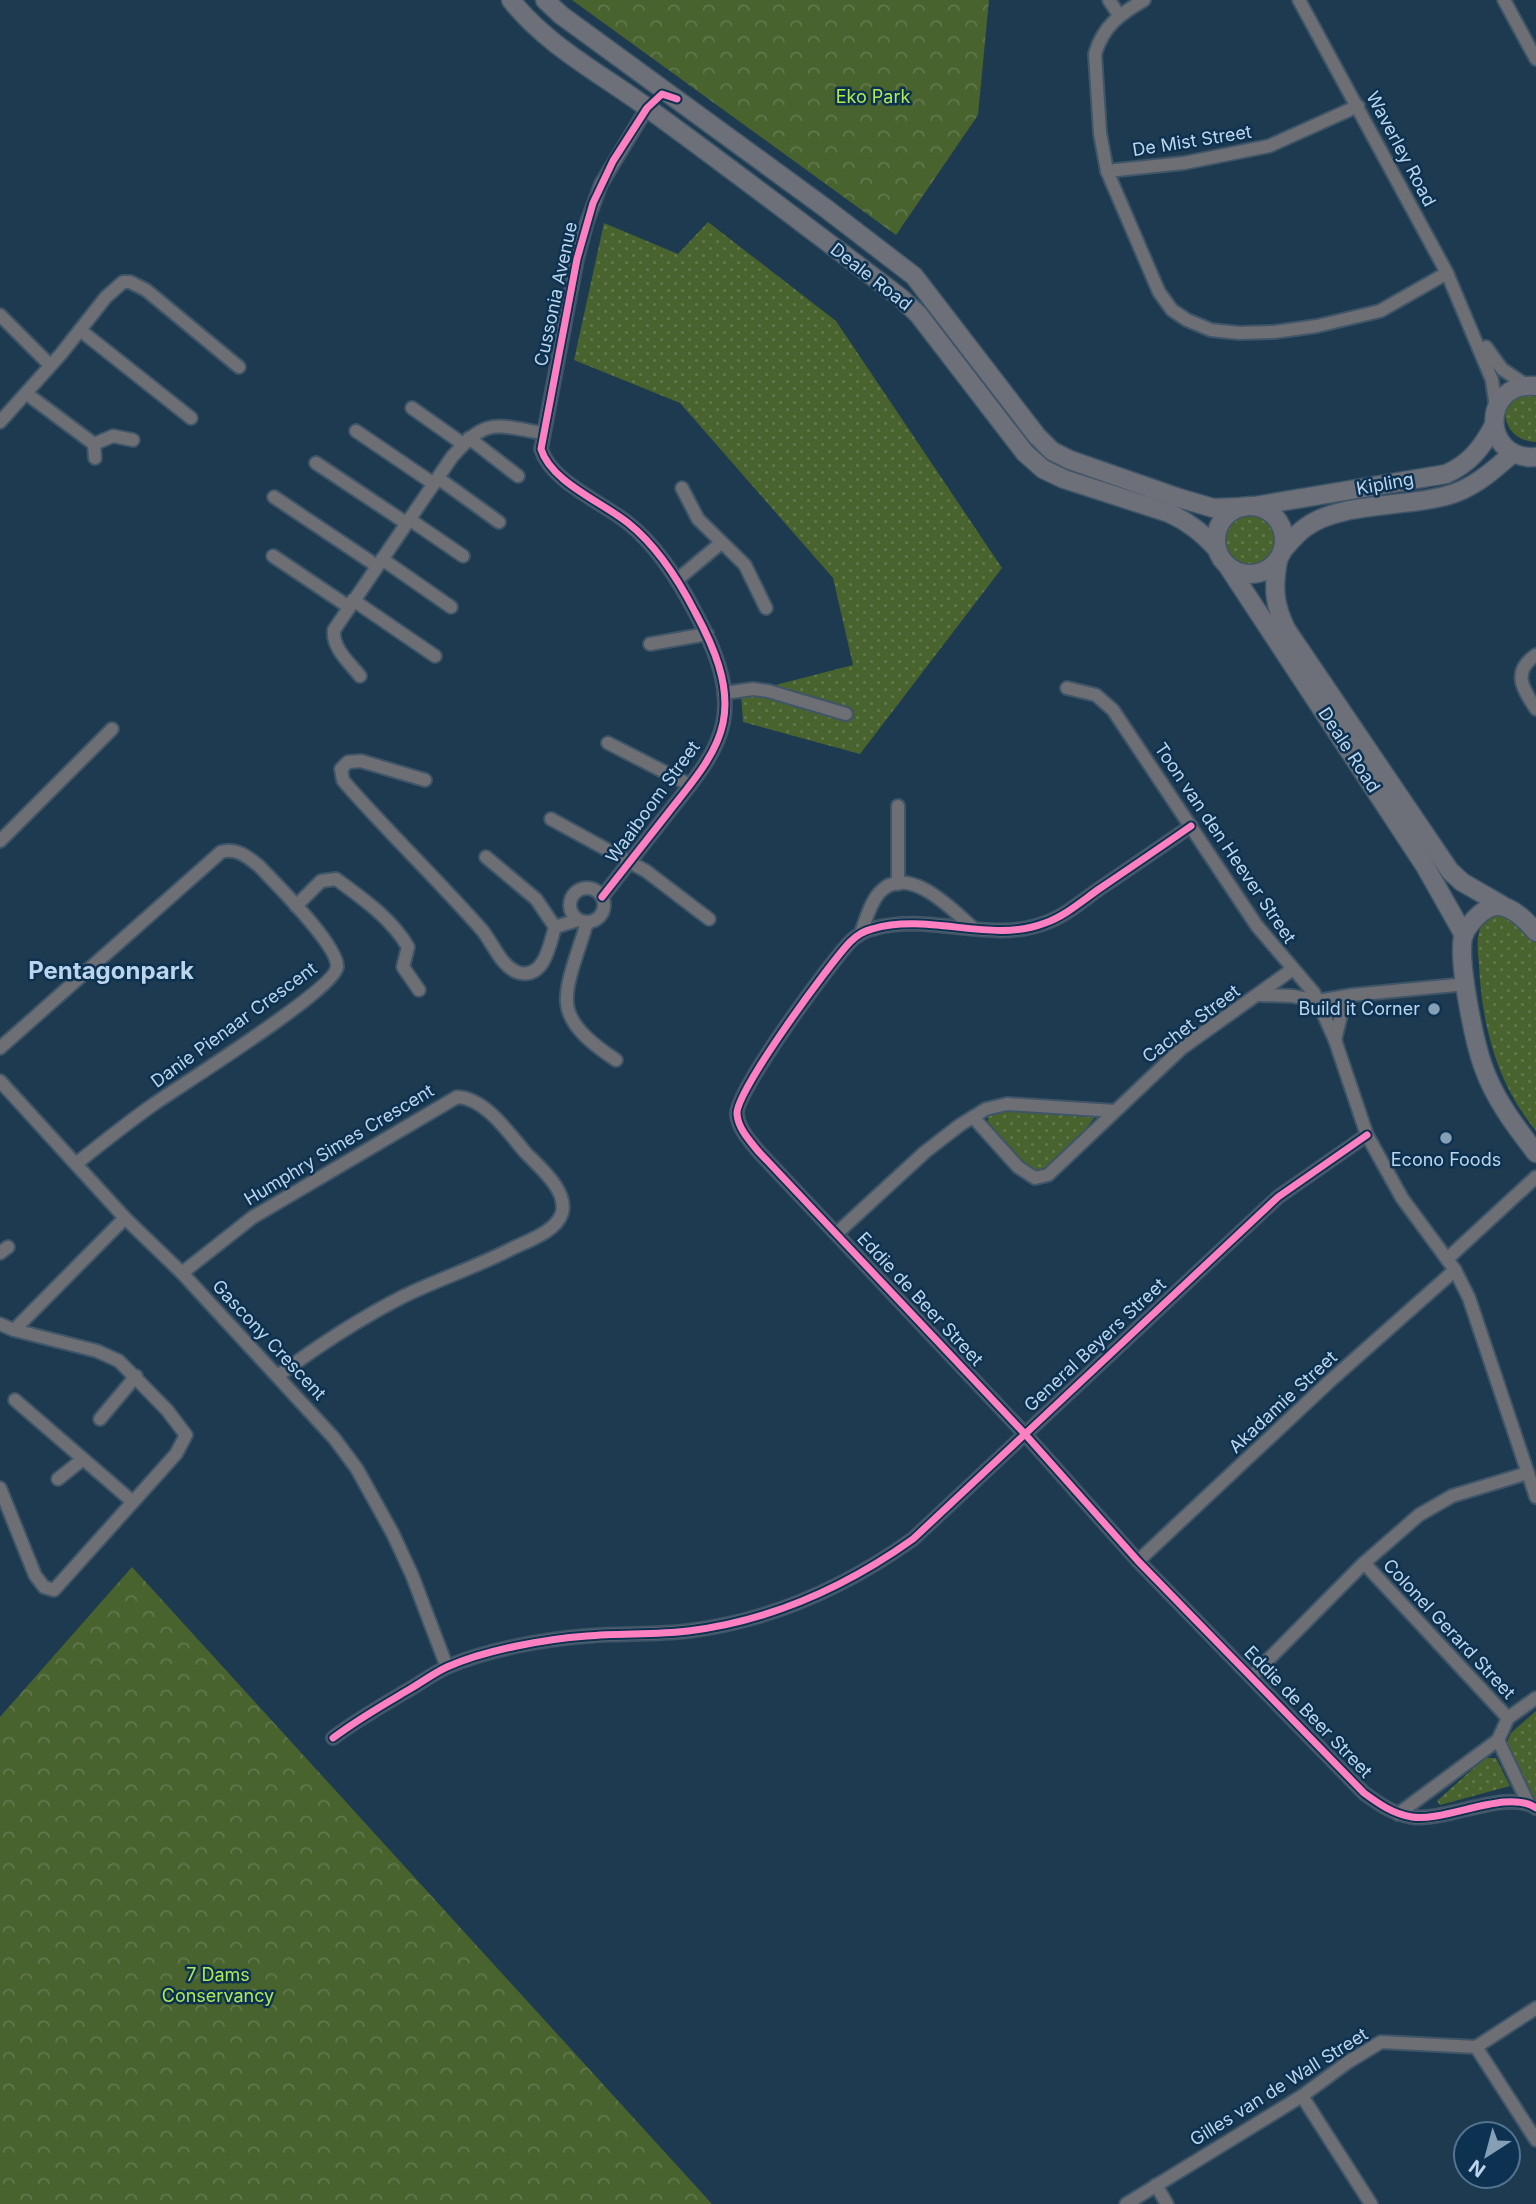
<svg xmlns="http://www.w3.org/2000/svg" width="1536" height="2204" font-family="Inter,sans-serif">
  <defs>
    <pattern id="grass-dots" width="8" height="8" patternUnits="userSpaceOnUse" patternTransform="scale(1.75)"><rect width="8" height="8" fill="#49632e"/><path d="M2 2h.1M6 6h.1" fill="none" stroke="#61784d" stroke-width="1.8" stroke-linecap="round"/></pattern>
    <pattern id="park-crowns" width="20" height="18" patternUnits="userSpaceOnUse" patternTransform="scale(1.75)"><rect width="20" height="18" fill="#49632e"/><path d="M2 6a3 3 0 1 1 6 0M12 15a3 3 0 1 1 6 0" fill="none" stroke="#61784d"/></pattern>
  </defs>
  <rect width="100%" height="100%" fill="#1e3a50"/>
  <g fill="url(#grass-dots)">
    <path d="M708 222 836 321 1002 568 860 754 743 722 741 694 853 665 833 578 680 403 574 360 604 223 678 254Z"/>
    <path d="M1536 385V442C1514 441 1503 426 1505 405Z"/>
    <path d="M1253 512 1270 522C1305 585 1181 578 1234 513Z"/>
    <path d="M1501 912 1536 935V1131C1497 1084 1482 1026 1479 965 1478 952 1475 935 1483 923 1487 918 1496 915 1501 912Z"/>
    <path d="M1092 1111 1095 1117C1080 1138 1059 1159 1038 1172L1028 1168 988 1122V1116L997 1112Z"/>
    <path d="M1536 1711V1800L1529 1795 1507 1742 1511 1733Z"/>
    <path d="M1485 1758H1496L1510 1786 1440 1805 1437 1801Z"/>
  </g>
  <g fill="url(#park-crowns)">
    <path d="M572 0H989L978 115 896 235Z"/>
    <path d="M132 1567 712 2204H0V1717Z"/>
  </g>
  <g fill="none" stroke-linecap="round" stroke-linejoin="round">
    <g stroke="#3f5568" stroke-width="16">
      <g id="street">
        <path d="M1109 0 1119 15"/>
        <path d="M1144 0C1120 14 1103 26 1095 54L1100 133 1107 171 1159 292 1172 310 1187 320 1211 330 1239 333 1274 332 1317 326 1380 311 1447 273"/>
        <path d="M1299 0 1447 273 1492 380 1496 408"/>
        <path d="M1504 0 1536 59"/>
        <path d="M1107 171 1184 163 1269 146 1358 106"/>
        <path d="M0 315 50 365"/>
        <path d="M80 330 191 418"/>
        <path d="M1486 347 1502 369 1526 385"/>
        <path d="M27 394 94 444 95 458"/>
        <path d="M412 408 463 444"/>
        <path d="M0 422 61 354 106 297 123 282H130L146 290 239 367"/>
        <path d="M356 431 434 484"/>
        <path d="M469 438 518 476"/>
        <path d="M94 444 113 436 133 440"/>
        <path d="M316 463 406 523"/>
        <path d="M438 478 499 522"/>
        <path d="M682 488 698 519 745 565 766 608"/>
        <path d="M274 497 377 566"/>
        <path d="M409 519 463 556"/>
        <path d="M273 556 349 607"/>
        <path d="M382 559 451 607"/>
        <path d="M678 579 721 543"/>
        <path d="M353 600 435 656"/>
        <path d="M650 644 707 634"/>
        <path d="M1536 655C1511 672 1523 689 1536 709"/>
        <path d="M360 676C349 662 332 648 334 630L452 457C487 417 494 425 543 433"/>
        <path d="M1067 688 1096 695 1113 710 1257 926 1314 993 1335 1040 1367 1135 1402 1198 1455 1270 1469 1298 1536 1497"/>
        <path d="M724 693 753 689 768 691 846 714"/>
        <path d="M608 743 690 785"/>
        <path d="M425 780 361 761 348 762 341 769 343 780 347 785C391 835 439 881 482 930 493 943 502 969 520 973 545 978 550 943 555 927"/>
        <path d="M551 819 646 871 709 919"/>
        <path d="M1191 826C1161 847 1130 868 1099 889 1082 901 1065 916 1045 923 991 944 929 912 872 929 863 931 856 936 850 942 830 963 735 1092 737 1114 738 1128 749 1140 758 1151L1024 1433 1138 1561 1364 1793C1379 1804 1393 1814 1412 1817 1446 1822 1508 1788 1536 1808"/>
        <path d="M0 841 112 729"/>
        <path d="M486 857 536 899 555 927 578 920"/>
        <path d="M898 884V806"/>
        <circle cx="587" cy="905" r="17"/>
        <path d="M602 897C624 869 646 841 668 813 688 787 716 757 723 723 731 685 713 645 695 612 678 579 657 546 628 523 602 502 551 482 541 449L577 259 587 222 601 184 647 108"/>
        <path d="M296 906 321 881 336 879C362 898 392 919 408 947L403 967 419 990"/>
        <path d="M587 922C581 945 565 981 567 1003 569 1028 598 1048 616 1060"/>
        <path d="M861 933C866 919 870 904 879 893 907 862 952 909 972 927"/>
        <path d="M1258 995 1292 996 1318 1001 1352 995 1466 984"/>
        <path d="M1335 1040 1341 1015 1352 995"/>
        <path d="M0 1048 221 852C236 847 248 857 259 866 275 883 339 946 337 967 334 990 181 1085 154 1104 127 1123 102 1143 77 1163"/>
        <path d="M0 1081 125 1218 182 1273 334 1438 357 1469 393 1534 412 1575 447 1667"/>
        <path d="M973 1117 1018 1167 1035 1178 1048 1175 1182 1048 1293 969"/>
        <path d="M837 1233 925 1152 960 1125 986 1109 1007 1104 1114 1111"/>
        <path d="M0 1253 8 1247"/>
        <path d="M1447 1259 1536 1177"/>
        <path d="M182 1273 253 1217 457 1097C485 1098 508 1132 525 1152 539 1167 568 1190 562 1213 556 1232 527 1241 511 1249 476 1267 439 1279 404 1296 359 1319 319 1345 279 1375"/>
        <path d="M0 1324 14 1330 97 1351 119 1361 167 1410 186 1435 176 1454 54 1590 44 1587 35 1575 0 1488"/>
        <path d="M14 1330 125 1218"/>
        <path d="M15 1400 133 1502"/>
        <path d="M100 1419 136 1376"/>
        <path d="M58 1479 82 1460"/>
        <path d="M1138 1561 1330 1381 1455 1270"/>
        <path d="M1364 1563 1508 1718"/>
        <path d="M1252 1676 1364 1563 1419 1515 1452 1496 1528 1473"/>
        <path d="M333 1738C358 1719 383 1705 410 1689 422 1682 434 1673 447 1667 485 1650 545 1639 587 1636 620 1633 655 1635 688 1631 770 1621 847 1586 913 1539L1278 1197 1367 1135"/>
        <path d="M1528 1803 1498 1740 1508 1718 1536 1698"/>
        <path d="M1398 1814 1498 1740"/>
        <path d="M1476 2047 1536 2140"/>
        <path d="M1302 2096 1371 2204"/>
        <path d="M1156 2185 1167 2204"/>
        <path d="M1126 2204 1302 2096 1348 2062 1381 2042 1476 2047 1536 2008"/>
      </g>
    </g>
    <g stroke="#3f5568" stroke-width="21">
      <g id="secondary">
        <path d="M511 0C547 46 603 75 649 109 734 171 817 234 901 298L918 314 1025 453 1043 469 1064 479 1169 513C1189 522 1202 533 1217 549"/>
        <path d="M545 0 561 15 824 207 914 276 1037 436 1052 451 1070 460 1179 498 1213 508 1244 507"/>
        <path d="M1536 386C1480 381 1481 461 1536 457"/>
        <circle cx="1250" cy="540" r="34"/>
        <path d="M1255 506 1446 474C1469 464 1482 448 1494 425"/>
        <path d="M1283 550C1290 542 1297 533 1306 527 1341 501 1413 508 1455 493 1477 485 1495 469 1513 453"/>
        <path d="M1278 560C1273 588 1274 604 1286 629L1450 871 1462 882 1502 905"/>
        <path d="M1229 568 1425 866 1464 935"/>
        <path d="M1536 932C1525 919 1504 898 1487 909 1478 914 1466 927 1463 937 1458 962 1474 1041 1483 1066 1494 1098 1515 1126 1536 1153"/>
      </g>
    </g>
    <use href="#street" stroke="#6e6e75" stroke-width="12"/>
    <use href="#secondary" stroke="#6e7079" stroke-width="18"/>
    <g stroke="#0d3251" stroke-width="11">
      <g id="cycleway">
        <path d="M1191 826C1161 847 1130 868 1099 889 1082 901 1065 916 1045 923 991 944 929 912 872 929 863 931 856 936 850 942 830 963 735 1092 737 1114 738 1128 749 1140 758 1151L1024 1433 1138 1561 1364 1793C1379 1804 1393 1814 1412 1817 1446 1822 1508 1788 1536 1808"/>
        <path d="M602 897C624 869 646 841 668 813 688 787 716 757 723 723 731 685 713 645 695 612 678 579 657 546 628 523 602 502 551 482 541 449L577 259 593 203 613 161 647 108 662 94 677 99"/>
        <path d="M333 1738C358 1719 383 1705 410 1689 422 1682 434 1673 447 1667 485 1650 545 1639 587 1636 620 1633 655 1635 688 1631 770 1621 847 1586 913 1539L1278 1197 1367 1135"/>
      </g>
    </g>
    <use href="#cycleway" stroke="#ff80c0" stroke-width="7"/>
  </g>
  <g fill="#859fb6" stroke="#0d3251" stroke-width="2.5">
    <circle cx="1434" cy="1009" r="7"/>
    <circle cx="1446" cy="1138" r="7"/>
  </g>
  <g text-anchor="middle" stroke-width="5" stroke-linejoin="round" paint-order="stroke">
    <g font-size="18" fill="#b0ea53" stroke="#0d3251">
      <text x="873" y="103">Eko Park</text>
      <text x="218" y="1981">7 Dams<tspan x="218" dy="21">Conservancy</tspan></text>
    </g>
    <g font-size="18" fill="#bcd5ed" stroke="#0d3251">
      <text transform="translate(1192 141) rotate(-9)" y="6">De Mist Street</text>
      <text transform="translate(1401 149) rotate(62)" y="6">Waverley Road</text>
      <text transform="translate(871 277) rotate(38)" y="6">Deale Road</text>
      <text transform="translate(556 294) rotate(-78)" y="6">Cussonia Avenue</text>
      <text transform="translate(1385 484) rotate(-10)" y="6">Kipling</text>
      <text transform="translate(1349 750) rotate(57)" y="6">Deale Road</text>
      <text transform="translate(653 802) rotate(-54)" y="6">Waaiboom Street</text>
      <text transform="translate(1225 843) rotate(56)" y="6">Toon van den Heever Street</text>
      <text transform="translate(1191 1024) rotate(-37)" y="6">Cachet Street</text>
      <text transform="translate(234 1025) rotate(-36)" y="6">Danie Pienaar Crescent</text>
      <text transform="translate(339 1145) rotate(-31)" y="6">Humphry Simes Crescent</text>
      <text transform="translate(920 1299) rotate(47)" y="6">Eddie de Beer Street</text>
      <text transform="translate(269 1340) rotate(47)" y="6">Gascony Crescent</text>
      <text transform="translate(1095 1345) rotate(-43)" y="6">General Beyers Street</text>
      <text transform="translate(1283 1402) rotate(-43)" y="6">Akadamie Street</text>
      <text transform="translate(1449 1629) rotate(47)" y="6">Colonel Gerard Street</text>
      <text transform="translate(1308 1712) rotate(46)" y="6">Eddie de Beer Street</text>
      <text transform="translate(1279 2087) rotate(-32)" y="6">Gilles van de Wall Street</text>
    </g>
    <g font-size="18" fill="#bcd5ed" stroke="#0d3251" text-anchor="end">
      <text x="1420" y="1015">Build it Corner</text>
      <text x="1446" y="1166" text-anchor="middle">Econo Foods</text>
    </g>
    <g font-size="24" font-weight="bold" fill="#bcd5ed" stroke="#0d3251">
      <text x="111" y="979">Pentagonpark</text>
    </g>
  </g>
  <g transform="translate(1487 2155) rotate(216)"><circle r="33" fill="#0d3251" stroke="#53738f" stroke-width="2"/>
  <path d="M0-5L12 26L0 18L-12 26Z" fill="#859fb6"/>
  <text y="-10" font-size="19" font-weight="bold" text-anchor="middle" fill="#bcd5ed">N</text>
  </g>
</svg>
